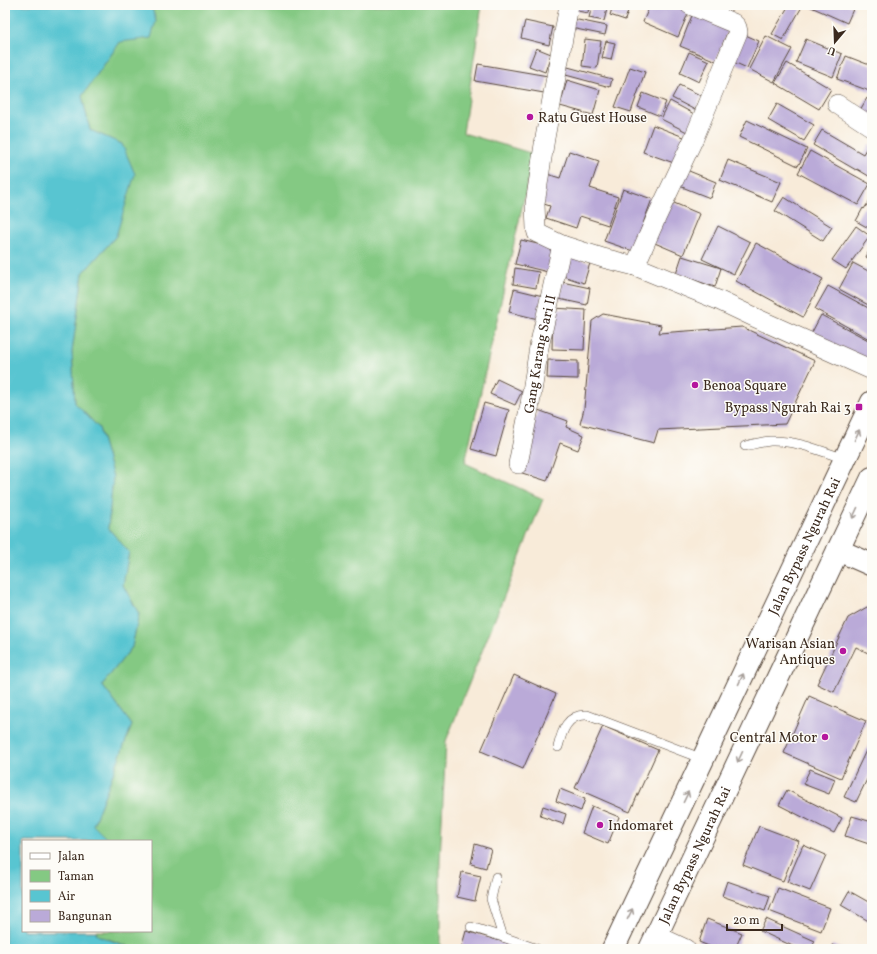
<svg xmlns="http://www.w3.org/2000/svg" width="877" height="954" font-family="Vollkorn,serif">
  <rect width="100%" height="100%" fill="#fdfcf7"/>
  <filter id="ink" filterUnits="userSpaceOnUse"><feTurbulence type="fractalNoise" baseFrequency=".025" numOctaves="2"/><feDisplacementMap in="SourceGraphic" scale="8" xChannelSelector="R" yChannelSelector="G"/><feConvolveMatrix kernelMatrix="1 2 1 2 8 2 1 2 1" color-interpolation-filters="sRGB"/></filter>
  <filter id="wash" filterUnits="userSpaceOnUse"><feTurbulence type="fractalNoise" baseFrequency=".012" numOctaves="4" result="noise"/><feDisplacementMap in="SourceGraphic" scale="16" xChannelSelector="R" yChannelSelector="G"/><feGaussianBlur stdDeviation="0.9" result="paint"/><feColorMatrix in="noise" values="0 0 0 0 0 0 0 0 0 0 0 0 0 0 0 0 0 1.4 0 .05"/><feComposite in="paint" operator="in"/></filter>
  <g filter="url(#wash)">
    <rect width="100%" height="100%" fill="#f8ebd9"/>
    <path fill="#84c983" stroke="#607a50" d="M151 5H482L463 133 534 154 465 463 543 499 446 741 440 860V949H128V946L97 935 96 931H151V841H109L93 825 132 725 102 685 132 647 139 614 123 585 129 552 108 528 113 477 99 428 75 403 72 352 83 273 116 236 122 144 90 130 82 96 120 42 156 21Z"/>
    <path fill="#58c5d1" stroke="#4a7878" d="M5 5H151L156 21 151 38 120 42 82 96 90 130 122 144 135 174 116 236 83 273 72 352 75 403 99 428 113 477 108 528 129 552 123 585 139 614 132 647 102 685 132 725 93 825 109 841H23V931H96L97 935 128 947V949H5Z"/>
    <g id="blocks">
      <g fill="#baaad8">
        <path d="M573 5H589L588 13 572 10Z"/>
        <path d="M592 5H608L604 21 589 18Z"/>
        <path d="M613 5H630L625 20 610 15Z"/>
        <path d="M650 5H682L690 9 678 37 643 22Z"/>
        <path d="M732 5H742L739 9Z"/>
        <path d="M789 5H803L783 40 772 34Z"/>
        <path d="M810 5H849L854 7 847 23 809 6Z"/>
        <path d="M693 13 729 28 716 61 680 46Z"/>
        <path d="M573 19 607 26 605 35 571 28Z"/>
        <path d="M525 21 553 27 549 45 521 38Z"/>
        <path d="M741 33 759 41 747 68 729 60Z"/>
        <path d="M766 36 792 49 774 82 749 69Z"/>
        <path d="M585 39 601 41 597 68 582 66Z"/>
        <path d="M806 39 842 54 833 77 796 62Z"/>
        <path d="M606 41 615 43 611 60 602 58Z"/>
        <path d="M536 48 551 54 545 72 529 66Z"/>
        <path d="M689 52 709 61 699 82 680 73Z"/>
        <path d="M846 56 872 66V92L837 79Z"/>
        <path d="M787 63 831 89 819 109 775 83Z"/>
        <path d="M478 64 548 76 544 93 475 81Z"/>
        <path d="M564 66 612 79 610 87 562 74Z"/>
        <path d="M630 67 645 72 631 112 615 107Z"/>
        <path d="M567 80 600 90 593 115 560 106Z"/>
        <path d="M679 85 702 96 695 110 672 98Z"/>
        <path d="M643 93 666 102 660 116 638 107Z"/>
        <path d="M867 98 872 100V119L859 112Z"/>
        <path d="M670 101 696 115 687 132 661 119Z"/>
        <path d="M777 104 814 125 804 141 768 120Z"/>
        <path d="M747 120 807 149 798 166 739 137Z"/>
        <path d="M653 125 684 137 674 163 643 152Z"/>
        <path d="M822 130 863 154 869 144 872 146V178L857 169 856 170 813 145Z"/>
        <path d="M569 151 599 161 590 188 618 197 608 225 580 216 576 228 546 218 550 206 538 202 547 174 560 178Z"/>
        <path d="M810 151 870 184 858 205 798 173Z"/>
        <path d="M728 160 781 182 772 202 720 180Z"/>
        <path d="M684 169 716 182 710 198 677 185Z"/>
        <path d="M623 189 652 199 633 251 604 241Z"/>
        <path d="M784 197 832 227 823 241 775 211Z"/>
        <path d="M872 197V230L856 221 863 208 864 209Z"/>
        <path d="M667 200 700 214 683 255 650 241Z"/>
        <path d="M718 226 750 242 734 274 702 259Z"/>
        <path d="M856 226 870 236 846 269 832 260Z"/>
        <path d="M521 240 554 248 548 272 515 264Z"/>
        <path d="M756 243 823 279 803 317 736 281Z"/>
        <path d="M872 245V261L866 257Z"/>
        <path d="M563 254 590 263 584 283 557 274Z"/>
        <path d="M682 256 721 268 715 287 676 274Z"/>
        <path d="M853 263 872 273V307L839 289Z"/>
        <path d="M515 268 539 272 536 288 513 284Z"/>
        <path d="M562 282 590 288 587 305 559 299Z"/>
        <path d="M828 286 872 310V338L871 340 815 309Z"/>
        <path d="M514 289 543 296 538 319 509 312Z"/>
        <path d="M553 308 586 310 584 350 552 349Z"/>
        <path d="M603 314 661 325 659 333 742 327 815 361 785 424 658 430 654 443 580 424 584 409 592 321Z"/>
        <path d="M821 315 872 342V349L865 362 811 334Z"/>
        <path d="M548 360 578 361V379L547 378Z"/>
        <path d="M497 379 522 391 515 405 490 394Z"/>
        <path d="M484 403 509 410 496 456 471 449Z"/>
        <path d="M538 410 568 421 566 427 584 435 578 450 560 443 547 481 516 471Z"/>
        <path d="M867 607 872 609V655L856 647 834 692 817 684 848 618Z"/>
        <path d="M514 675 556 694 523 769 481 751Z"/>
        <path d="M809 696 866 721 841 778 784 753Z"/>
        <path d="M603 726 658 750 630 812 575 788Z"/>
        <path d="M871 740 872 741V769L856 802 844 797Z"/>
        <path d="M810 769 835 779 829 794 803 784Z"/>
        <path d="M560 789 585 799 581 811 556 801Z"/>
        <path d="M787 790 842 818 834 833 779 805Z"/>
        <path d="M543 806 566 814 563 824 540 816Z"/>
        <path d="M592 806 619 817 608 844 582 833Z"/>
        <path d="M852 816 872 822V845L845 836Z"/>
        <path d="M759 826 799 841 783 881 743 865Z"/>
        <path d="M475 844 491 849 486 868 471 864Z"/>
        <path d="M803 845 826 855 810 891 787 882Z"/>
        <path d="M462 872 481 876 475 901 457 897Z"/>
        <path d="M727 881 770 896 765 911 722 896Z"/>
        <path d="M778 888 830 908 821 931 769 911Z"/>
        <path d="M849 891 872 904V923L841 905Z"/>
        <path d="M707 919 742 933 735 949H716L699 942Z"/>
        <path d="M766 919 815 941 811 949H799L760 931Z"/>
        <path d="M466 931 528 949H461Z"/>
        <path d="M832 945 843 949H831Z"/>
      </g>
    </g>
  </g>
  <g filter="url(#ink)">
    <use href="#blocks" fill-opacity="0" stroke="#57473a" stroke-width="1"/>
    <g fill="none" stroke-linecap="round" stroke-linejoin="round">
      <g stroke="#57473a" stroke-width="10">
        <g id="service">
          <path d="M745 446C753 444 762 442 770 441 796 440 821 451 845 459"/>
          <path d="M558 747C562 731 567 714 587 715L703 759"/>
          <path d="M496 877 491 899 503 937"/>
          <path d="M471 927 503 937 537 949"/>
        </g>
      </g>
      <g stroke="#57473a" stroke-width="20">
        <g id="minor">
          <path d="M569 5 545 138 535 204 536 229 537 233 562 245 603 258 635 266 718 300 756 318 872 370"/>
          <path d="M837 104 872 127"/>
          <path d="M635 266 657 216 694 138 738 32 737 27 733 23 690 5"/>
          <path id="s1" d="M518 464 530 404 539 347 562 245"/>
          <path d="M656 935 686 949"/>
        </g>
      </g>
      <g stroke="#57473a" stroke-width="24">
        <path id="tertiary" d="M838 550 872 565"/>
      </g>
      <g stroke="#57473a" stroke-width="24">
        <g id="trunk">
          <path id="s2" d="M613 949 703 759 872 402"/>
          <path id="s3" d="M650 949 872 478"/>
        </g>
      </g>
      <use href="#service" stroke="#fff" stroke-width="9"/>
      <use href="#minor" stroke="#fff" stroke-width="19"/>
      <use href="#tertiary" stroke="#fff" stroke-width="22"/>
      <use href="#trunk" stroke="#fff" stroke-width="22"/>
    </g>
    <defs><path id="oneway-shaft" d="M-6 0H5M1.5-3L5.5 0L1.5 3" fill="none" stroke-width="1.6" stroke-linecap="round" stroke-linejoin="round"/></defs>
    <g stroke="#a79f9a">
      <use href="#oneway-shaft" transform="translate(857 435) rotate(-65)"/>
      <use href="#oneway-shaft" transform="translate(855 513) rotate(115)"/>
      <use href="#oneway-shaft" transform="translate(741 679) rotate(-65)"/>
      <use href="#oneway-shaft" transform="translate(740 757) rotate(115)"/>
      <use href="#oneway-shaft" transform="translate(686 797) rotate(-64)"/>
      <use href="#oneway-shaft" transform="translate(630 914) rotate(-64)"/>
    </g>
  </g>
  <g fill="#b5179e" stroke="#fdfcf7" stroke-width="1.5">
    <circle cx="530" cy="117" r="4"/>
    <circle cx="695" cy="385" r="4"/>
    <rect x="855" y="403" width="8" height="8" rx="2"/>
    <circle cx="843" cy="651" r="4"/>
    <circle cx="825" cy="737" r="4"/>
    <circle cx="600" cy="825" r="4"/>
  </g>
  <g text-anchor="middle" stroke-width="3" stroke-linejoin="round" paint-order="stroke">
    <g font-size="14" fill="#3b2a1e" stroke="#fdfcf7" text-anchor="start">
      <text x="538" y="122">Ratu Guest House</text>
      <text x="703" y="390">Benoa Square</text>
      <text x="851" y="412" text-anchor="end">Bypass Ngurah Rai 3</text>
      <text x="835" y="648" text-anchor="end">Warisan Asian<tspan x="835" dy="16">Antiques</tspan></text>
      <text x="817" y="742" text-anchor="end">Central Motor</text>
      <text x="608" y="830">Indomaret</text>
    </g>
    <g font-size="14" fill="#3b2a1e" stroke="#fdfcf7">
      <text dy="5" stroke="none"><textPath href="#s1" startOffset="112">Gang Karang Sari II</textPath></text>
      <text dy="5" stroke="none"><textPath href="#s2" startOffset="446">Jalan Bypass Ngurah Rai</textPath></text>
      <text dy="5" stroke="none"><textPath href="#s3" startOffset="104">Jalan Bypass Ngurah Rai</textPath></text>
    </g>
  </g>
  <rect width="877" height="954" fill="none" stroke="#fdfcf7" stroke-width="20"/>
  <rect x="22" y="840" width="130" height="92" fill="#fdfcf7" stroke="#afa8a0"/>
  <rect x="30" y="853" width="20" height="6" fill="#ffffff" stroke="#afa8a0"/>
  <text x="58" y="860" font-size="12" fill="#3b2a1e">Jalan</text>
  <rect x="30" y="870" width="20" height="12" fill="#84c983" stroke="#afa8a0"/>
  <text x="58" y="880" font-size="12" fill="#3b2a1e">Taman</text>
  <rect x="30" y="890" width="20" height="12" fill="#58c5d1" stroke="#afa8a0"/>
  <text x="58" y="900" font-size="12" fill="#3b2a1e">Air</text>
  <rect x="30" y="910" width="20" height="12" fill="#baaad8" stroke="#afa8a0"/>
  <text x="58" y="920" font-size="12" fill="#3b2a1e">Bangunan</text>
  <g transform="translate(835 42) rotate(199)" stroke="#fdfcf7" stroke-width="3" paint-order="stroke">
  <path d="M0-3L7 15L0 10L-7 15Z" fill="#3b2a1e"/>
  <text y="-6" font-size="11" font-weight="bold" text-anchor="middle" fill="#3b2a1e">U</text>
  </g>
  <path d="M727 924v6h55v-6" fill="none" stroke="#3b2a1e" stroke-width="2"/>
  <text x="733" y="924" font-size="12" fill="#3b2a1e" stroke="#fdfcf7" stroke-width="3" paint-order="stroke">20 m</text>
</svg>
